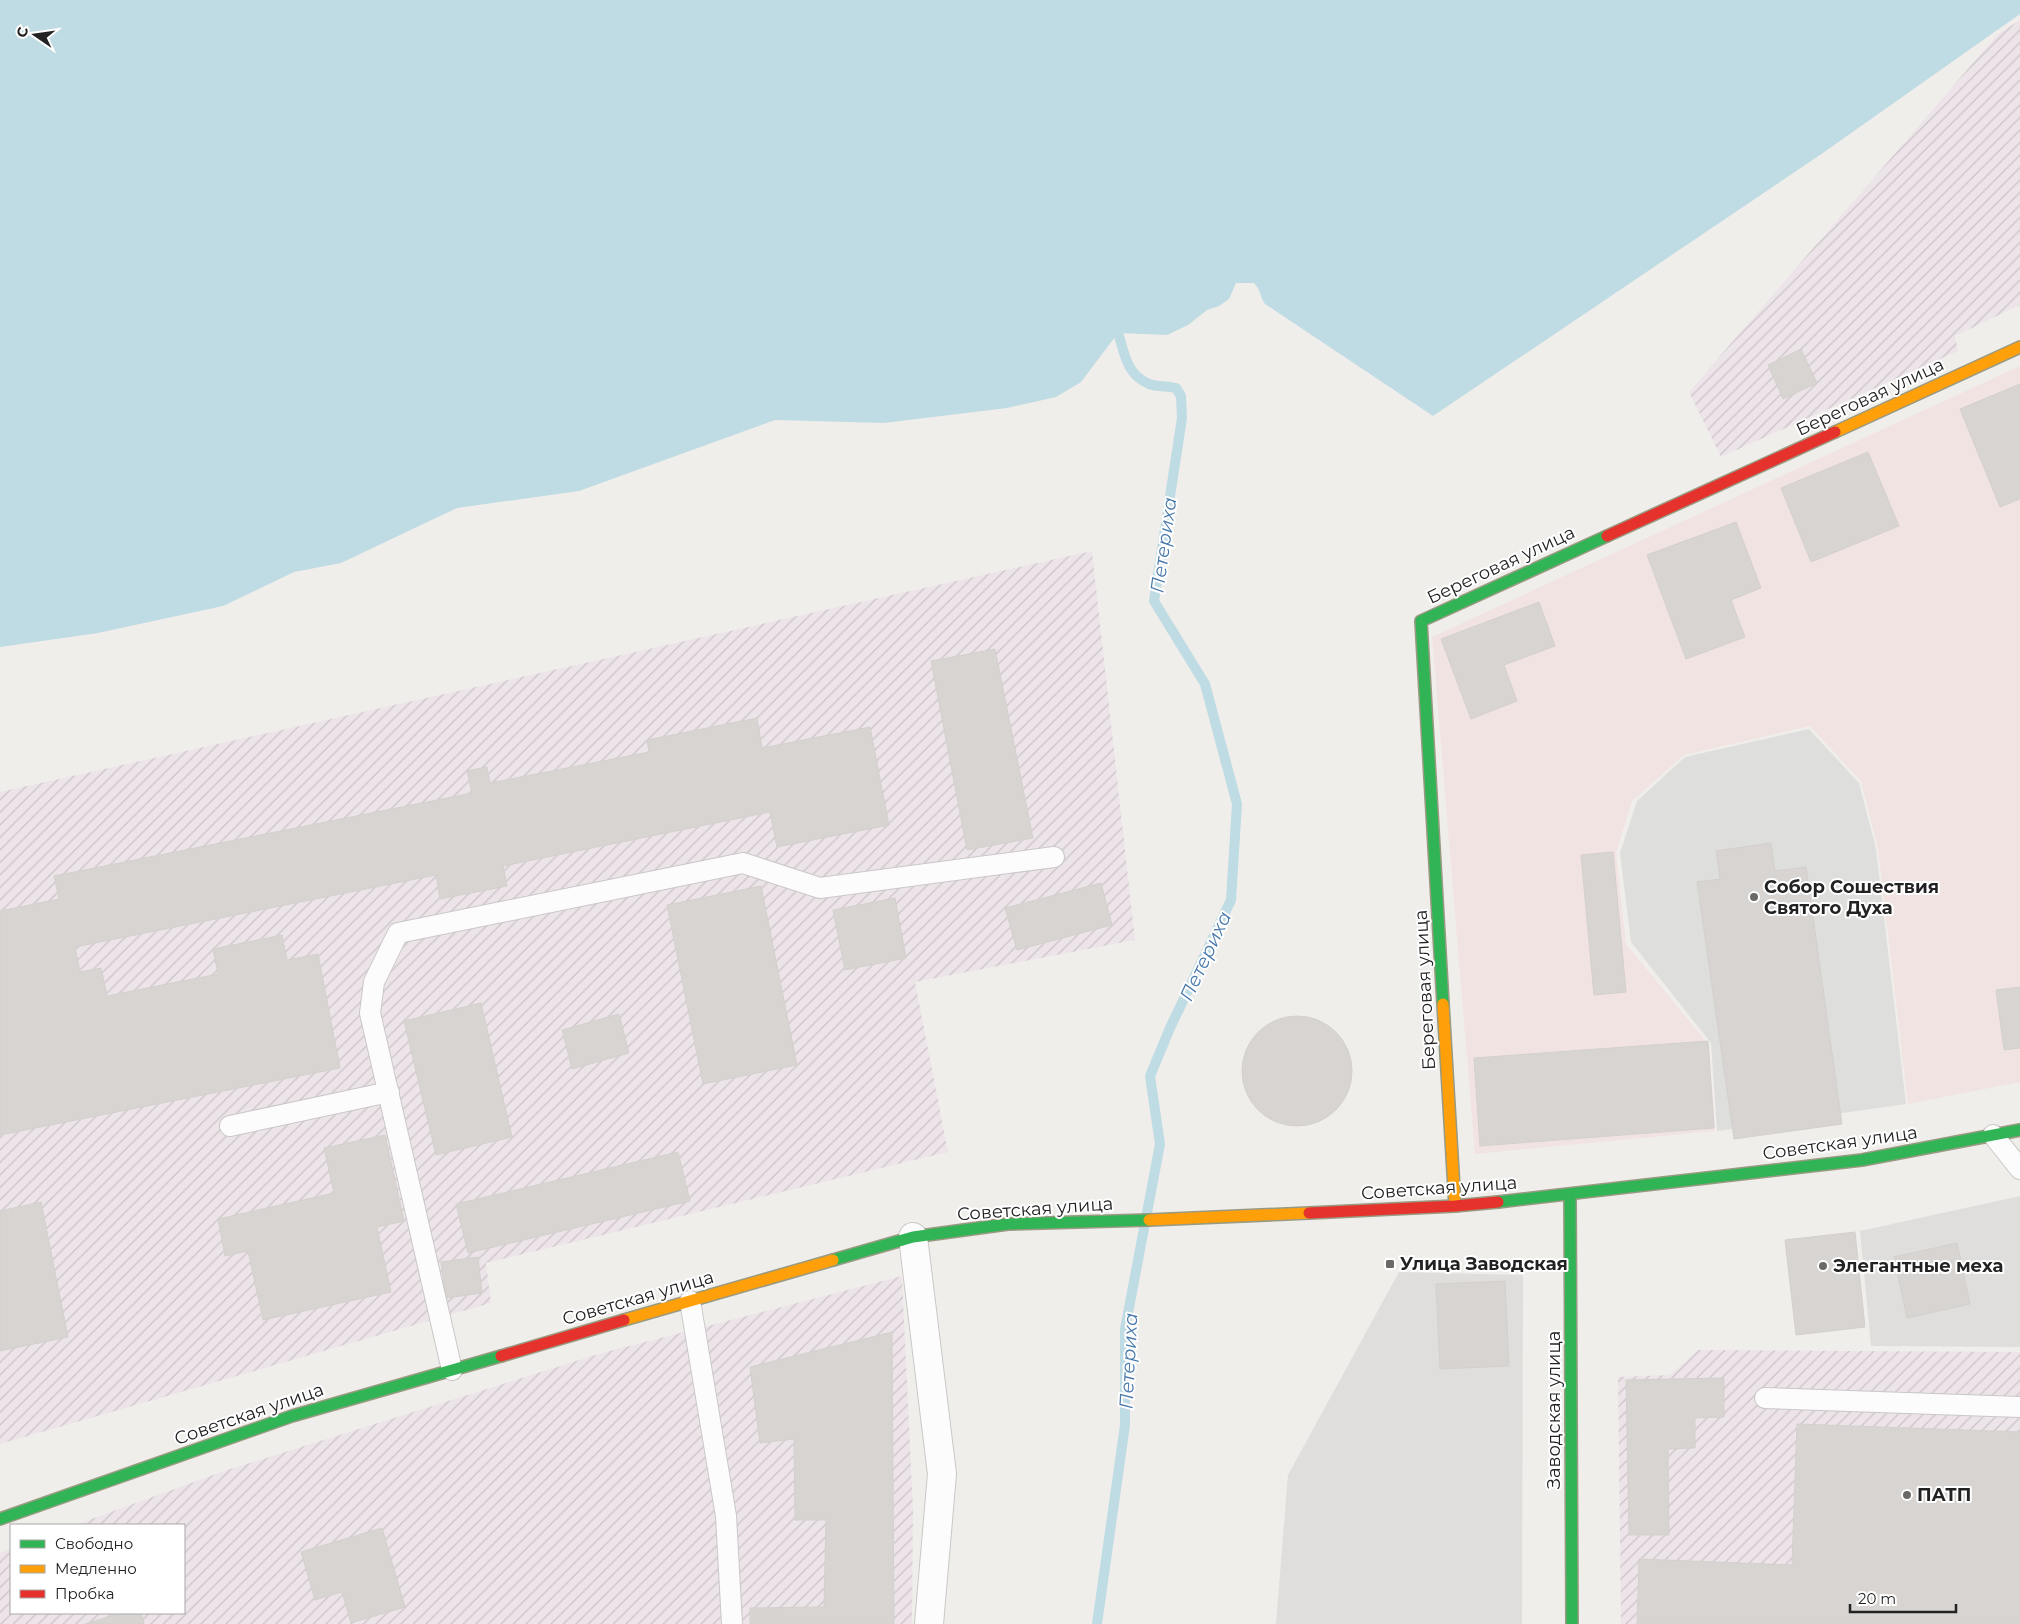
<svg xmlns="http://www.w3.org/2000/svg" width="2020" height="1624" font-family="Montserrat,sans-serif">
  <defs>
    <pattern id="industrial-furrows" width="10" height="10" patternUnits="userSpaceOnUse" patternTransform="scale(1.25)"><rect width="10" height="10" fill="#ede4e9"/><path d="M-1 1l2-2M0 10L10 0M9 11l2-2" fill="none" stroke="#cbc3c8"/></pattern>
  </defs>
  <rect width="100%" height="100%" fill="#f0eeeb"/>
  <g fill="#dfdedc">
    <path d="M2020 1196V1347L1871 1346 1860 1231Z"/>
    <path d="M1399 1272 1523 1275 1522 1624H1276L1288 1475Z"/>
  </g>
  <path fill="#f1e3e1" d="M2020 366V1082L1908 1104 1878 849 1861 781 1810 726 1684 755 1632 801 1616 853 1626 944 1709 1045 1715 1131 1475 1154 1432 637Z"/>
  <g fill="url(#industrial-furrows)">
    <path d="M2020 20V305L1955 336 1958 351 1721 457 1689 392 1998 34Z"/>
    <path d="M1092 551 1135 940 915 982 948 1152 486 1263 491 1303 0 1444V792Z"/>
    <path d="M902 1276 913 1510 912 1624H0V1553L11 1549V1613H184V1525H75L224 1471 602 1353Z"/>
    <path d="M1698 1350 2020 1352V1624H1621L1618 1377 1670 1375Z"/>
  </g>
  <path fill="#dededc" d="M1809 729 1859 783 1876 849 1906 1104 1717 1131 1711 1043 1631 942 1620 853 1637 801 1685 757Z"/>
  <path fill="#bfdbe3" d="M0 0H2020V14L1820 155 1433 416 1265 304C1260 297 1261 290 1254 283H1236L1229 299 1219 306 1207 310 1188 325 1167 335 1118 333 1081 382 1056 397 1007 408 884 423 775 420 579 491 457 508 341 563 294 572 223 606 98 633 0 647Z"/>
  <g fill="none" stroke-linecap="round" stroke-linejoin="round">
    <path stroke="#bfdbe3" stroke-width="10" d="M1097 1624 1125 1425V1329L1160 1144 1150 1076 1170 1028 1231 900 1237 804 1205 684 1154 601 1182 418 1181 396 1176 388C1168 386 1157 387 1149 384 1126 374 1125 354 1118 333"/>
  </g>
  <g fill="#d7d4d2" stroke="#d3d0cc">
    <path d="M1801 349 1817 383 1783 399 1768 365Z"/>
    <path d="M2020 384V499L2000 507 1960 409Z"/>
    <path d="M1868 452 1899 526 1811 562 1781 488Z"/>
    <path d="M1736 522 1761 588 1731 600 1745 637 1686 659 1647 555Z"/>
    <path d="M1539 602 1555 646 1504 665 1517 701 1471 719 1441 639Z"/>
    <path d="M995 649 1033 838 967 850 931 661Z"/>
    <path d="M757 718 762 748 870 727 889 825 777 847 770 812 503 866 507 886 440 899 436 875 75 947 80 972 101 968 107 996 218 974 213 949 282 935 287 960 318 954 340 1068 0 1135V911L59 899 54 876 472 793 467 771 487 767 490 783 649 752 647 740Z"/>
    <path d="M1771 843 1775 871 1806 867 1842 1124 1734 1139 1697 882 1720 879 1716 851Z"/>
    <path d="M1613 852 1626 992 1594 995 1581 855Z"/>
    <path d="M1101 883 1112 925 1017 950 1005 908Z"/>
    <path d="M761 886 797 1065 703 1084 667 905Z"/>
    <path d="M895 898 906 958 845 970 833 910Z"/>
    <path d="M2020 987V1048L2004 1050 1996 990Z"/>
    <path d="M481 1003 512 1137 436 1155 404 1021Z"/>
    <path d="M619 1014 629 1053 572 1069 562 1030Z"/>
    <circle cx="1297" cy="1071" r="55"/>
    <path d="M1708 1041 1714 1128 1480 1146 1474 1058Z"/>
    <path d="M385 1135 404 1221 377 1227 391 1292 263 1320 248 1251 225 1256 218 1219 334 1193 324 1148Z"/>
    <path d="M678 1152 690 1201 468 1253 456 1204Z"/>
    <path d="M41 1202 68 1337 0 1351V1211Z"/>
    <path d="M1855 1232 1865 1327 1796 1335 1785 1240Z"/>
    <path d="M1957 1243 1970 1304 1907 1318 1894 1257Z"/>
    <path d="M478 1257 482 1293 446 1298 441 1262Z"/>
    <path d="M1505 1281 1509 1366 1440 1369 1436 1284Z"/>
    <path d="M892 1332 894 1624H750V1608L824 1607 826 1520H795L794 1439 760 1443 750 1367Z"/>
    <path d="M1724 1378V1417L1695 1418V1448L1668 1449 1669 1535H1629L1626 1380Z"/>
    <path d="M1797 1424 2020 1432V1624H1637L1639 1559 1792 1565Z"/>
    <path d="M382 1528 405 1607 351 1623 342 1592 315 1600 301 1552Z"/>
    <path d="M121 1613H141L144 1624H85Z"/>
  </g>
  <g fill="none" stroke-linecap="round" stroke-linejoin="round">
    <g stroke="#c9c8c7" stroke-width="22">
      <g id="lane">
        <path d="M230 1126 389 1092"/>
        <path d="M1993 1135 2020 1169"/>
        <path d="M690 1301 726 1516 732 1624"/>
        <path d="M452 1370 370 1013 374 982 398 933 743 863 820 888 1054 857"/>
        <path d="M1765 1398 2020 1407"/>
      </g>
    </g>
    <g stroke="#c9c8c7" stroke-width="30">
      <path id="street" d="M913 1237 942 1474 929 1624"/>
    </g>
    <g stroke="#999a82" stroke-width="14">
      <g id="fast">
        <path d="M1443 1004 1421 621 1607 536"/>
        <path d="M1570 1195 1572 1624"/>
        <path d="M1498 1202 1862 1160 2020 1130"/>
        <path d="M833 1260 913 1237 1008 1224 1149 1220"/>
        <path d="M0 1519 292 1416 501 1356"/>
      </g>
    </g>
    <g stroke="#999a82" stroke-width="14">
      <g id="slow">
        <path d="M1835 432 2020 347"/>
        <path d="M1443 1004 1455 1206"/>
        <path d="M1149 1220 1309 1213"/>
        <path d="M624 1320 833 1260"/>
      </g>
    </g>
    <g stroke="#999a82" stroke-width="14">
      <g id="jam">
        <path d="M1607 536 1835 432"/>
        <path d="M1309 1213 1455 1206 1498 1202"/>
        <path d="M501 1356 624 1320"/>
      </g>
    </g>
    <use href="#lane" stroke="#fdfcfc" stroke-width="20"/>
    <use href="#street" stroke="#fdfcfc" stroke-width="28"/>
    <use href="#fast" stroke="#30b455" stroke-width="11"/>
    <use href="#slow" stroke="#ff9f0a" stroke-width="11"/>
    <use href="#jam" stroke="#e5322d" stroke-width="11"/>
  </g>
  <g fill="#6a6968" stroke="#fff" stroke-width="2">
    <circle cx="1754" cy="897" r="5"/>
    <rect x="1385" y="1259" width="10" height="10" rx="2.5"/>
    <circle cx="1823" cy="1266" r="5"/>
    <circle cx="1907" cy="1495" r="5"/>
  </g>
  <g text-anchor="middle" stroke-width="4" stroke-linejoin="round" paint-order="stroke">
    <g font-size="18" fill="#222" stroke="#fff">
      <text transform="translate(1870 397) rotate(-25)" y="6">Береговая улица</text>
      <text transform="translate(1501 565) rotate(-25)" y="6">Береговая улица</text>
      <text transform="translate(1425 990) rotate(-93)" y="6">Береговая улица</text>
      <text transform="translate(1840 1143) rotate(-8)" y="6">Советская улица</text>
      <text transform="translate(1439 1188) rotate(-4)" y="6">Советская улица</text>
      <text transform="translate(1035 1209) rotate(-4)" y="6">Советская улица</text>
      <text transform="translate(638 1298) rotate(-16)" y="6">Советская улица</text>
      <text transform="translate(1554 1410) rotate(-90)" y="6">Заводская улица</text>
      <text transform="translate(249 1414) rotate(-19)" y="6">Советская улица</text>
    </g>
    <g font-size="18" font-weight="bold" fill="#222" stroke="#fff" text-anchor="start">
      <text x="1764" y="893">Собор Сошествия<tspan x="1764" dy="21">Святого Духа</tspan></text>
      <text x="1400" y="1270">Улица Заводская</text>
      <text x="1833" y="1272">Элегантные меха</text>
      <text x="1917" y="1501">ПАТП</text>
    </g>
    <g font-size="19" font-style="italic" fill="#4a7aab" stroke="#fff">
      <text transform="translate(1163 545) rotate(-82)" y="7">Петериха</text>
      <text transform="translate(1205 956) rotate(-65)" y="7">Петериха</text>
      <text transform="translate(1128 1361) rotate(-87)" y="7">Петериха</text>
    </g>
  </g>
  <rect x="10" y="1524" width="175" height="90" fill="#ffffff" stroke="#a7a7a7"/>
  <rect x="20" y="1540" width="25" height="8" fill="#30b455" stroke="#a7a7a7"/>
  <text x="55" y="1549" font-size="15" fill="#222222">Свободно</text>
  <rect x="20" y="1565" width="25" height="8" fill="#ff9f0a" stroke="#a7a7a7"/>
  <text x="55" y="1574" font-size="15" fill="#222222">Медленно</text>
  <rect x="20" y="1590" width="25" height="8" fill="#e5322d" stroke="#a7a7a7"/>
  <text x="55" y="1599" font-size="15" fill="#222222">Пробка</text>
  <g transform="translate(35 35) rotate(283)" stroke="#ffffff" stroke-width="4" paint-order="stroke">
  <path d="M0-4L9 19L0 12L-9 19Z" fill="#222222"/>
  <text y="-8" font-size="14" font-weight="bold" text-anchor="middle" fill="#222222">С</text>
  </g>
  <path d="M1850 1604v8h106v-8" fill="none" stroke="#222222" stroke-width="2.5"/>
  <text x="1858" y="1604" font-size="15" fill="#222222" stroke="#ffffff" stroke-width="4" paint-order="stroke">20 m</text>
</svg>
